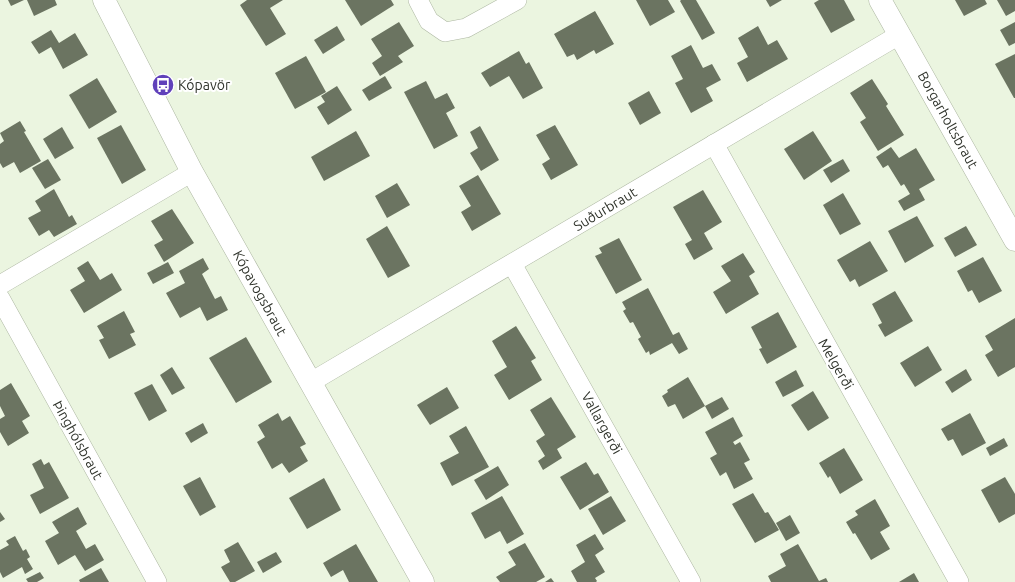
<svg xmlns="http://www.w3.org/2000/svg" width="1015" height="582" font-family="Ubuntu,sans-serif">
  <rect width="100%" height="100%" fill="#ebf5e0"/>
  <g fill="#6b7461">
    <path d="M8 0H24L11 6Z"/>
    <path d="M27 0H55L57 5 34 16Z"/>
    <path d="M247 0H283L270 8 286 34 266 46 240 5Z"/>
    <path d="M345 0H391L394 5 361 26Z"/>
    <path d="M636 0H668L675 12 650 26Z"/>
    <path d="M681 0H696L715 33 702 40 680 1Z"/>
    <path d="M766 0H782L770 7Z"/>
    <path d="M819 0H844L855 20 831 33 814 3Z"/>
    <path d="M955 0H985L987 4 964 16Z"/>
    <path d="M997 0H1015V11L1006 16Z"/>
    <path d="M595 11 614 44 596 54 594 50 577 60 574 54 567 57 554 34Z"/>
    <path d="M399 22 414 46 398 56 403 62 380 76 372 63 382 56 371 39Z"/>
    <path d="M1015 22V43L1009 46 1000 30Z"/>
    <path d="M337 26 345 40 323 54 314 40Z"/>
    <path d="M758 26 768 45 777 40 788 59 747 82 737 63 748 57 738 38Z"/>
    <path d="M51 30 59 43 75 33 88 55 63 69 51 47 39 54 31 42Z"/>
    <path d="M691 45 703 68 712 64 721 80 706 88 713 101 691 113 675 83 683 79 671 56Z"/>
    <path d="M519 51 526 64 529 62 543 88 523 99 509 76 490 87 481 73Z"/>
    <path d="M1015 54V98H1014L995 64Z"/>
    <path d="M306 56 326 92 295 109 275 73Z"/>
    <path d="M385 76 392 88 369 101 362 90Z"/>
    <path d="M97 78 117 112 89 129 69 95Z"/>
    <path d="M872 79 888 104 886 106 904 135 878 151 860 122 866 118 850 93Z"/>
    <path d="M426 81 435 99 447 93 455 108 446 113 458 136 434 149 404 92Z"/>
    <path d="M337 86 352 110 328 125 317 107 325 102 321 96Z"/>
    <path d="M649 91 661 113 640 125 628 103Z"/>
    <path d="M20 121 26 131 24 132 41 161 20 173 14 162 3 168 0 163V144L4 141 0 133Z"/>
    <path d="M121 125 146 170 122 184 97 138Z"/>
    <path d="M555 125 578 165 551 180 542 164 550 159 536 135Z"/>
    <path d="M480 126 499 160 481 171 470 153 478 148 470 132Z"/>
    <path d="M62 127 74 148 55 159 43 139Z"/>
    <path d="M356 131 370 156 324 181 311 157Z"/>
    <path d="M813 131 832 161 804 180 784 149Z"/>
    <path d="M891 147 899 158 916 148 935 180 919 189 925 200 904 211 898 201 910 194 904 184 901 186 888 165 883 168 876 157Z"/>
    <path d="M48 159 61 180 45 189 32 168Z"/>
    <path d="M843 159 850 171 831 183 823 170Z"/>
    <path d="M478 175 501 214 472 231 461 212 471 206 459 186Z"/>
    <path d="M397 183 410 205 387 218 375 196Z"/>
    <path d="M54 189 69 217 72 215 77 224 54 237 49 230 39 236 28 218 41 211 35 201Z"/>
    <path d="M703 190 722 222 704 233 713 249 694 260 685 244 692 240 673 207Z"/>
    <path d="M843 193 861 224 840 235 823 205Z"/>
    <path d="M172 209 194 243 164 262 154 245 163 240 151 221Z"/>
    <path d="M917 216 934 246 905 263 888 231Z"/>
    <path d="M387 226 410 266 388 278 366 239Z"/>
    <path d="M966 226 977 245 955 257 944 238Z"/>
    <path d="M619 238 642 280 616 294 595 256 602 253 599 248Z"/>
    <path d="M870 241 888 271 859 287 855 279 850 282 837 260Z"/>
    <path d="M743 253 755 272 749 276 759 294 726 314 713 292 731 281 721 266Z"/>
    <path d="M983 257 1002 291 979 303 972 290 968 292 957 271Z"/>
    <path d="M203 258 209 269 202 274 215 299 221 296 228 310 207 321 200 307 180 318 166 293 185 283 179 271Z"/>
    <path d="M88 261 100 280 112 273 122 290 84 313 70 290 85 281 77 268Z"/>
    <path d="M168 262 174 273 153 284 147 273Z"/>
    <path d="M648 288 673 335 679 332 688 349 679 354 672 343 650 355 649 351 646 353 638 339 641 337 633 322 630 323 623 311 626 309 622 302Z"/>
    <path d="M895 291 913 321 885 337 878 325 882 323 872 304Z"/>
    <path d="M124 311 135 332 130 334 136 345 109 359 99 340 104 338 97 326Z"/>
    <path d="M778 312 797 347 767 364 759 349 762 348 751 327Z"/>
    <path d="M1015 318V367L998 377 985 355 993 350 985 336Z"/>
    <path d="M516 326 536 358 531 361 542 380 509 400 494 375 507 367 492 341Z"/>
    <path d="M246 337 272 382 236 403 209 358Z"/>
    <path d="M928 346 942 370 915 387 900 363Z"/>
    <path d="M172 367 185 388 172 395 160 375Z"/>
    <path d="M966 369 972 380 952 393 945 382Z"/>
    <path d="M796 370 804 386 783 397 775 382Z"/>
    <path d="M688 377 705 406 683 419 675 404 668 407 662 396 668 392 667 390Z"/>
    <path d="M11 383 30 416 22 421 29 433 8 446 0 432V419L5 416 0 406V390Z"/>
    <path d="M152 384 167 411 149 421 134 393Z"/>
    <path d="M447 387 459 408 430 425 417 405Z"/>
    <path d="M813 391 829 418 808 431 791 405Z"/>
    <path d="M551 397 576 437 557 449 562 458 543 470 538 461 545 456 536 441 545 435 530 410Z"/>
    <path d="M722 397 729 409 712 419 705 406Z"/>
    <path d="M278 413 282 421 290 416 306 444 300 447 308 461 289 473 282 463 272 469 257 442 265 437 258 425Z"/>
    <path d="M970 413 986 443 962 456 953 439 948 441 941 429Z"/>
    <path d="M733 417 743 436 733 442 735 445 740 442 750 460 744 463 753 479 734 489 726 472 720 476 710 458 717 454 705 432Z"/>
    <path d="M203 423 208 433 191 443 185 433Z"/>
    <path d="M466 426 489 467 452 486 440 463 459 453 449 436Z"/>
    <path d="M1004 438 1008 446 990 456 986 448Z"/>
    <path d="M844 448 863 480 840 494 830 476 828 478 819 463Z"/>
    <path d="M41 459 44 465 49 462 69 498 40 514 30 495 44 488 32 464Z"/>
    <path d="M586 462 594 475 598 473 609 492 580 510 560 477Z"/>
    <path d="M498 466 509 485 486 500 474 480Z"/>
    <path d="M200 477 216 507 200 516 183 486Z"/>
    <path d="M1005 477 1015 494V514L999 523 981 490Z"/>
    <path d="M324 478 341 510 307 529 289 498Z"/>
    <path d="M753 493 765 513 768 512 779 530 755 543 732 504Z"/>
    <path d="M502 496 524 534 507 544 500 531 485 539 471 513Z"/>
    <path d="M611 496 626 521 603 535 588 509Z"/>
    <path d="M875 499 890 526 880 532 890 549 871 560 855 533 853 534 846 522 858 515 855 511Z"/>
    <path d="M78 507 87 524 76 531 86 549 95 544 104 560 85 571 75 555 58 565 45 541 59 533 52 522Z"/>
    <path d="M0 512 5 519 0 522Z"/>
    <path d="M790 515 800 533 786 541 776 523Z"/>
    <path d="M595 534 604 549 595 555 605 572 595 578 597 581 596 582H577L571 571 585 562 576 545Z"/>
    <path d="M15 536 23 551 26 549 30 557 27 559 33 569 25 574 22 567 3 578 0 572V550L9 545 6 541Z"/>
    <path d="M238 542 255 571 235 582H230L221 567 230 562 224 550Z"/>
    <path d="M525 543 545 577 536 582H500L496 577 516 565 508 552Z"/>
    <path d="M356 544 378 582H349L343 570 331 577 323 563Z"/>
    <path d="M798 544 819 581 826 578 828 582H771L768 576 786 566 780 554Z"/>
    <path d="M276 552 282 562 263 573 257 562Z"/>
    <path d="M101 568 109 582H80L79 580Z"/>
    <path d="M40 572 44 578 37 582H28L26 579Z"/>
    <path d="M914 573 919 582H899Z"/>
    <path d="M551 578 554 582H545Z"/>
  </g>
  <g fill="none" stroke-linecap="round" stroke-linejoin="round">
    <g stroke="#adb7a2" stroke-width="20">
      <g id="street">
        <path d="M418 0 429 21 445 32 466 28 517 0"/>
        <path d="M714 144 959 582"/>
        <path d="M512 264 691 582"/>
        <path d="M0 285 192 172"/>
        <path d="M0 298 157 582"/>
        <path d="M311 382 899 35"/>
      </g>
    </g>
    <g stroke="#adb7a2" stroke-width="23">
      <g id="secondary">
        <path d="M104 0 192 172 423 582"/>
        <path d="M880 0 1015 240"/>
      </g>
    </g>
    <use href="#street" stroke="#fff" stroke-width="19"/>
    <use href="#secondary" stroke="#fff" stroke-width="22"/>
  </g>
  <defs>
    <g id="bus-disc" transform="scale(1.15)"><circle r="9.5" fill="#6041ba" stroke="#fff"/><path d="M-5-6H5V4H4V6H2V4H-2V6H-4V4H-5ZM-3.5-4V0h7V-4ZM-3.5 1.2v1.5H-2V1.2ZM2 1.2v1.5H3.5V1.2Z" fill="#fff"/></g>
  </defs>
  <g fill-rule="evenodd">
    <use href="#bus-disc" x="163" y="85"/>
  </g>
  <g text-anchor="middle" stroke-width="4" stroke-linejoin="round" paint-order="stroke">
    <g font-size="14" fill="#30342c" stroke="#fff" text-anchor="start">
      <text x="178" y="90">Kópavör</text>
    </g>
    <g font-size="14" fill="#30342c" stroke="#fff">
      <text transform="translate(948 120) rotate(61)" y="5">Borgarholtsbraut</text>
      <text transform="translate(605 209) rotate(-31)" y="5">Suðurbraut</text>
      <text transform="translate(260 293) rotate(61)" y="5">Kópavogsbraut</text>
      <text transform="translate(836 364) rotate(60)" y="5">Melgerði</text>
      <text transform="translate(602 423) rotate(61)" y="5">Vallargerði</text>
      <text transform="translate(78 440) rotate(61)" y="5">Þinghólsbraut</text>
    </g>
  </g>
</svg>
